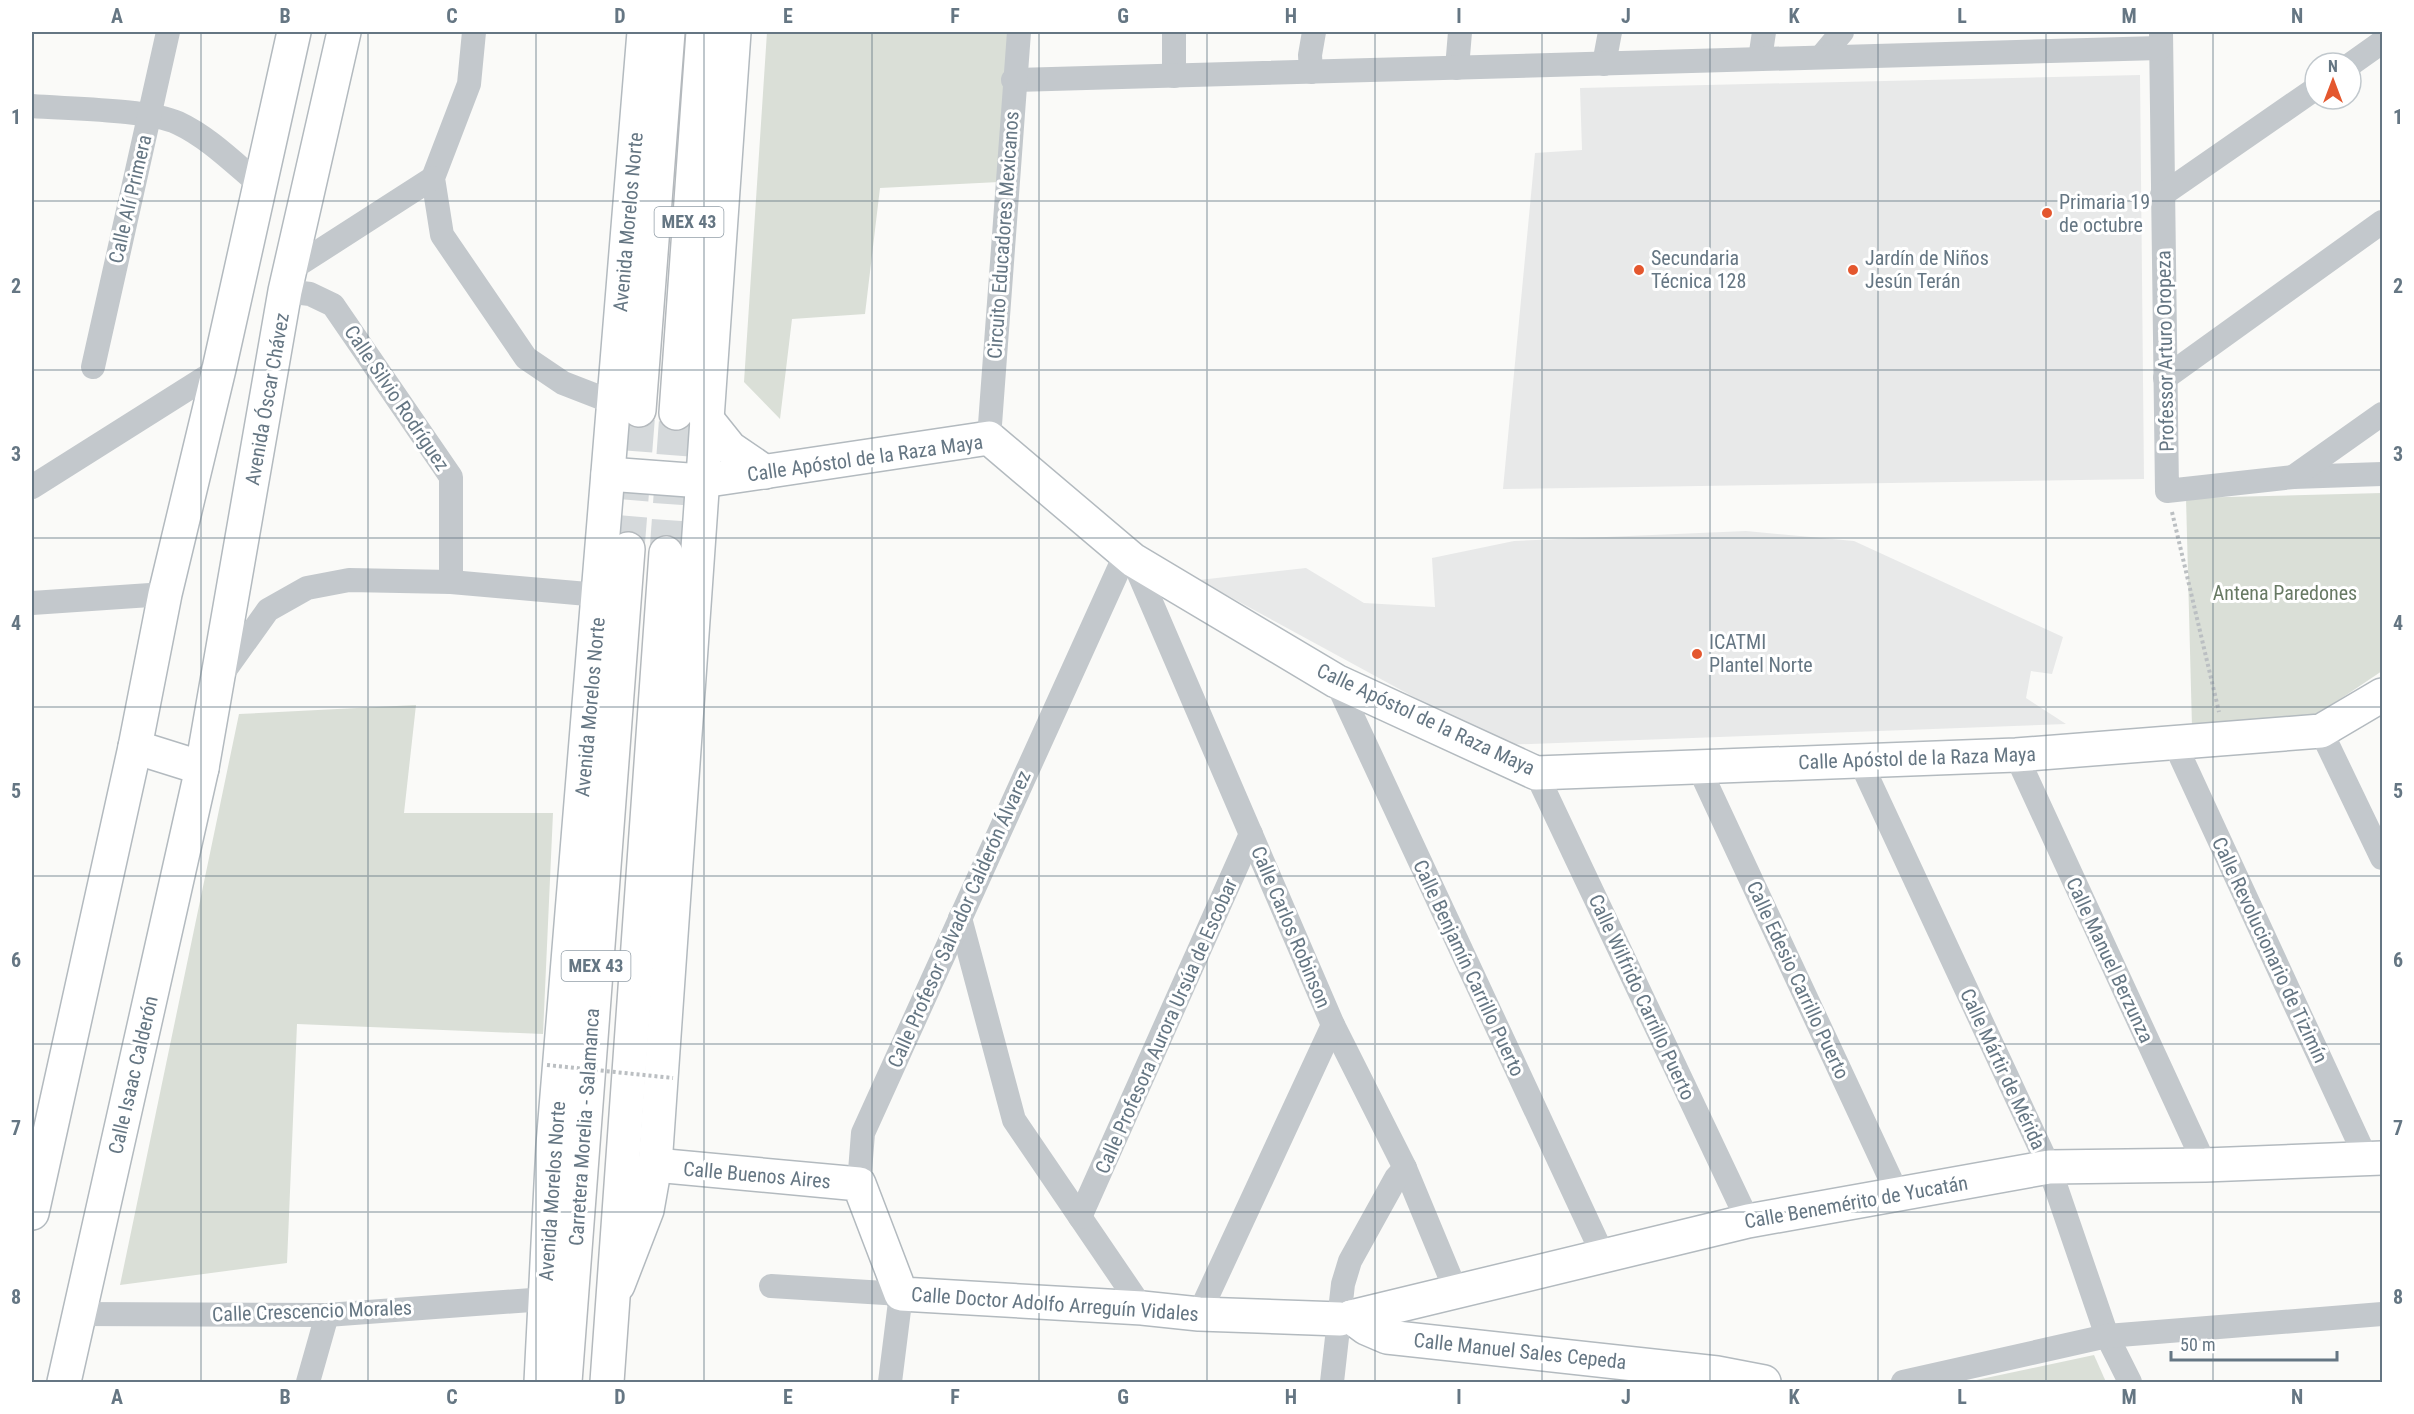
<svg xmlns="http://www.w3.org/2000/svg" width="2414" height="1414" font-family="'Roboto Condensed',sans-serif">
  <rect width="100%" height="100%" fill="#fafaf8"/>
  <g fill="#e8e9e9">
    <path d="M2140 75 2144 479 1503 489 1535 153 1582 150 1580 88Z"/>
    <path d="M1746 531 1854 541 2063 637 2052 674 2031 671 2026 698 2066 724 1502 745 1199 580 1306 568 1364 603 1435 607 1432 558 1514 541Z"/>
  </g>
  <g fill="#dadfd7">
    <path d="M767 32H1008L999 182 880 188 865 314 792 319 780 419 744 382Z"/>
    <path d="M2382 493V671L2306 722 2192 727 2186 498Z"/>
    <path d="M416 705 404 813H553L543 1034 297 1024 287 1263 120 1285 239 714Z"/>
    <path d="M2094 1355 2106 1382H1967Z"/>
  </g>
  <g fill="none" stroke-linecap="round" stroke-linejoin="round">
    <g stroke="#d5d9db" stroke-width="33" stroke-dasharray="33 16" stroke-linecap="butt">
      <path d="M628 549 639 410"/>
      <path d="M666 553 676 413"/>
    </g>
    <g stroke="#b3babf" stroke-width="36">
      <g id="secondary">
        <path d="M706 418 730 448 765 472"/>
        <path d="M608 474 702 481 989 438 1133 560 1336 681 1536 773 2016 755 2321 731 2382 695"/>
        <path d="M135 747 202 768"/>
        <path d="M655 1165 859 1184 901 1294 1142 1308 1199 1314 1340 1319"/>
        <path d="M32 1213 135 747 165 594 219 369 294 32"/>
        <path d="M618 1285 647 1210 655 1165 734 32"/>
        <path d="M1351 1317 1748 1221 2049 1167 2205 1165 2382 1158"/>
        <path d="M1351 1317 1366 1328 1387 1337 1717 1373 1764 1382"/>
        <path d="M64 1382 202 768 285 291 344 32"/>
        <path d="M541 1382 553 1145 644 32"/>
      </g>
    </g>
    <g stroke="#b4b9bd" stroke-width="36">
      <g id="highway">
        <path d="M639 410 668 32"/>
        <path d="M676 413 703 32"/>
        <path d="M565 1382 628 549"/>
        <path d="M607 1382 666 553"/>
      </g>
    </g>
    <path stroke="#bbbfc2" stroke-width="4" stroke-dasharray="3 3" stroke-linecap="butt" d="M2172 512 2219 712"/>
    <g stroke="#c3c8cc" stroke-width="24">
      <path d="M474 32 469 84 433 178 442 235 526 358 563 383 612 402"/>
      <path d="M2161 32 2167 491 2293 477 2382 474"/>
      <path d="M1821 57 1842 32"/>
      <path d="M1760 59 1764 32"/>
      <path d="M1604 64 1610 32"/>
      <path d="M2351 64 2382 42"/>
      <path d="M1457 68 1460 32"/>
      <path d="M1311 72 1310 55 1314 32"/>
      <path d="M1174 76V32"/>
      <path d="M1013 80 2160 48"/>
      <path d="M32 106C68 109 147 109 178 123 208 137 234 163 259 184"/>
      <path d="M2162 195 2315 89"/>
      <path d="M290 270 433 178"/>
      <path d="M285 291 310 294 333 305 451 477V582"/>
      <path d="M93 367 168 32"/>
      <path d="M2165 378 2382 222"/>
      <path d="M989 438 1019 32"/>
      <path d="M2293 477 2382 414"/>
      <path d="M32 487 219 369"/>
      <path d="M1133 560 1333 1025 1405 1168 1456 1291"/>
      <path d="M32 603 165 594"/>
      <path d="M220 677 268 610 307 588 349 580 451 582 599 595"/>
      <path d="M1336 681 1603 1255"/>
      <path d="M2321 731 2382 858"/>
      <path d="M2174 742 2366 1158"/>
      <path d="M2016 755 2205 1165"/>
      <path d="M1860 761 2049 1167 2107 1336 2130 1382"/>
      <path d="M1698 766 1897 1193"/>
      <path d="M1536 773 1748 1221"/>
      <path d="M960 918 1014 1120 1142 1308"/>
      <path d="M859 1184 863 1133 1121 564 1123 551"/>
      <path d="M1080 1217 1251 834"/>
      <path d="M771 1286 901 1294 890 1382"/>
      <path d="M79 1314 327 1315 545 1299"/>
      <path d="M1199 1314 1333 1025"/>
      <path d="M308 1382 327 1315"/>
      <path d="M1332 1382 1343 1284 1350 1261 1396 1178 1405 1168"/>
      <path d="M1903 1382 2107 1336 2382 1314"/>
    </g>
    <use href="#secondary" stroke="#fff" stroke-width="33"/>
    <use href="#highway" stroke="#fff" stroke-width="33"/>
    <path stroke="#bbbfc2" stroke-width="4" stroke-dasharray="3 3" stroke-linecap="butt" d="M547 1065 673 1078"/>
  </g>
  <path fill="none" stroke="#657683" stroke-width="1.5" stroke-opacity="0.55" d="M201 32V1382M368 32V1382M536 32V1382M704 32V1382M872 32V1382M1039 32V1382M1207 32V1382M1375 32V1382M1542 32V1382M1710 32V1382M1878 32V1382M2046 32V1382M2213 32V1382M32 201H2382M32 370H2382M32 538H2382M32 707H2382M32 876H2382M32 1044H2382M32 1212H2382"/>
  <g fill="#e4572e" stroke="#fff" stroke-width="2">
    <circle cx="2047" cy="213" r="6"/>
    <circle cx="1639" cy="270" r="6"/>
    <circle cx="1853" cy="270" r="6"/>
    <circle cx="1697" cy="654" r="6"/>
  </g>
  <g text-anchor="middle" stroke-width="6" stroke-linejoin="round" paint-order="stroke">
    <g fill="#fff" stroke="#939fa8" stroke-width="1.5">
      <rect x="654.5" y="207" width="69" height="30" rx="4.5"/>
      <rect x="561.5" y="951" width="69" height="30" rx="4.5"/>
    </g>
    <g font-size="18" font-weight="bold" fill="#657683">
      <text x="689" y="228">MEX 43</text>
      <text x="596" y="972">MEX 43</text>
    </g>
    <g font-size="20" fill="#657683" stroke="#fff">
      <text transform="translate(130 199) rotate(-77)" y="7">Calle Alí Primera</text>
      <text transform="translate(628 222) rotate(-85)" y="7">Avenida Morelos Norte</text>
      <text transform="translate(1003 235) rotate(-86)" y="7">Circuito Educadores Mexicanos</text>
      <text transform="translate(2165 351) rotate(-91)" y="7">Professor Arturo Oropeza</text>
      <text transform="translate(397 398) rotate(56)" y="7">Calle Silvio Rodríguez</text>
      <text transform="translate(267 399) rotate(-80)" y="7">Avenida Óscar Chávez</text>
      <text transform="translate(865 458) rotate(-8)" y="7">Calle Apóstol de la Raza Maya</text>
      <text transform="translate(590 707) rotate(-85)" y="7">Avenida Morelos Norte</text>
      <text transform="translate(1426 719) rotate(25)" y="7">Calle Apóstol de la Raza Maya</text>
      <text transform="translate(1917 758) rotate(-2)" y="7">Calle Apóstol de la Raza Maya</text>
      <text transform="translate(959 919) rotate(-66)" y="7">Calle Profesor Salvador Calderón Álvarez</text>
      <text transform="translate(1291 927) rotate(67)" y="7">Calle Carlos Robinson</text>
      <text transform="translate(2270 950) rotate(65)" y="7">Calle Revolucionario de Tizimín</text>
      <text transform="translate(2110 960) rotate(65)" y="7">Calle Manuel Berzunza</text>
      <text transform="translate(1469 968) rotate(65)" y="7">Calle Benjamín Carrillo Puerto</text>
      <text transform="translate(1798 980) rotate(65)" y="7">Calle Edesio Carrillo Puerto</text>
      <text transform="translate(1642 997) rotate(65)" y="7">Calle Wilfrido Carrillo Puerto</text>
      <text transform="translate(1166 1026) rotate(-66)" y="7">Calle Profesora Aurora Ursúa de Escobar</text>
      <text transform="translate(2003 1069) rotate(65)" y="7">Calle Mártir de Mérida</text>
      <text transform="translate(133 1075) rotate(-77)" y="7">Calle Isaac Calderón</text>
      <text transform="translate(584 1127) rotate(-86)" y="7">Carretera Morelia - Salamanca</text>
      <text transform="translate(757 1175) rotate(5)" y="7">Calle Buenos Aires</text>
      <text transform="translate(552 1191) rotate(-86)" y="7">Avenida Morelos Norte</text>
      <text transform="translate(1856 1202) rotate(-10)" y="7">Calle Benemérito de Yucatán</text>
      <text transform="translate(1055 1304) rotate(4)" y="7">Calle Doctor Adolfo Arreguín Vidales</text>
      <text transform="translate(312 1311) rotate(-2)" y="7">Calle Crescencio Morales</text>
      <text transform="translate(1520 1351) rotate(6)" y="7">Calle Manuel Sales Cepeda</text>
    </g>
    <g font-size="20" fill="#657683" stroke="#fff" text-anchor="start">
      <text x="2059" y="209">Primaria 19<tspan x="2059" dy="23">de octubre</tspan></text>
      <text x="1651" y="265">Secundaria<tspan x="1651" dy="23">Técnica 128</tspan></text>
      <text x="1865" y="265">Jardín de Niños<tspan x="1865" dy="23">Jesún Terán</tspan></text>
      <text x="1709" y="649">ICATMI<tspan x="1709" dy="23">Plantel Norte</tspan></text>
    </g>
    <g font-size="20" fill="#687a64" stroke="#fff">
      <text x="2285" y="600">Antena Paredones</text>
    </g>
  </g>
  <rect width="2414" height="1414" fill="none" stroke="#ffffff" stroke-width="66"/>
  <g transform="translate(2333 81)"><circle r="28" fill="#ffffff" stroke="#c1c8cd" stroke-width="1.5"/>
  <path d="M0-4.5L10 22L0 15L-10 22Z" fill="#e4572e"/>
  <text y="-9" font-size="16" font-weight="bold" text-anchor="middle" fill="#657683">N</text>
  </g>
  <path d="M2171 1351v9h166v-9" fill="none" stroke="#657683" stroke-width="3"/>
  <text x="2180" y="1351" font-size="18" fill="#657683" stroke="#ffffff" stroke-width="4.5" paint-order="stroke">50 m</text>
  <rect x="33" y="33" width="2348" height="1348" fill="none" stroke="#657683" stroke-width="2"/>
  <g font-size="20" text-anchor="middle" font-weight="bold" fill="#657683">
    <text x="117" y="23">A</text>
    <text x="285" y="23">B</text>
    <text x="452" y="23">C</text>
    <text x="620" y="23">D</text>
    <text x="788" y="23">E</text>
    <text x="955" y="23">F</text>
    <text x="1123" y="23">G</text>
    <text x="1291" y="23">H</text>
    <text x="1459" y="23">I</text>
    <text x="1626" y="23">J</text>
    <text x="1794" y="23">K</text>
    <text x="1962" y="23">L</text>
    <text x="2129" y="23">M</text>
    <text x="2297" y="23">N</text>
    <text x="16" y="124">1</text>
    <text x="2398" y="124">1</text>
    <text x="16" y="293">2</text>
    <text x="2398" y="293">2</text>
    <text x="16" y="461">3</text>
    <text x="2398" y="461">3</text>
    <text x="16" y="630">4</text>
    <text x="2398" y="630">4</text>
    <text x="16" y="798">5</text>
    <text x="2398" y="798">5</text>
    <text x="16" y="967">6</text>
    <text x="2398" y="967">6</text>
    <text x="16" y="1135">7</text>
    <text x="2398" y="1135">7</text>
    <text x="16" y="1304">8</text>
    <text x="2398" y="1304">8</text>
    <text x="117" y="1404">A</text>
    <text x="285" y="1404">B</text>
    <text x="452" y="1404">C</text>
    <text x="620" y="1404">D</text>
    <text x="788" y="1404">E</text>
    <text x="955" y="1404">F</text>
    <text x="1123" y="1404">G</text>
    <text x="1291" y="1404">H</text>
    <text x="1459" y="1404">I</text>
    <text x="1626" y="1404">J</text>
    <text x="1794" y="1404">K</text>
    <text x="1962" y="1404">L</text>
    <text x="2129" y="1404">M</text>
    <text x="2297" y="1404">N</text>
  </g>
</svg>
